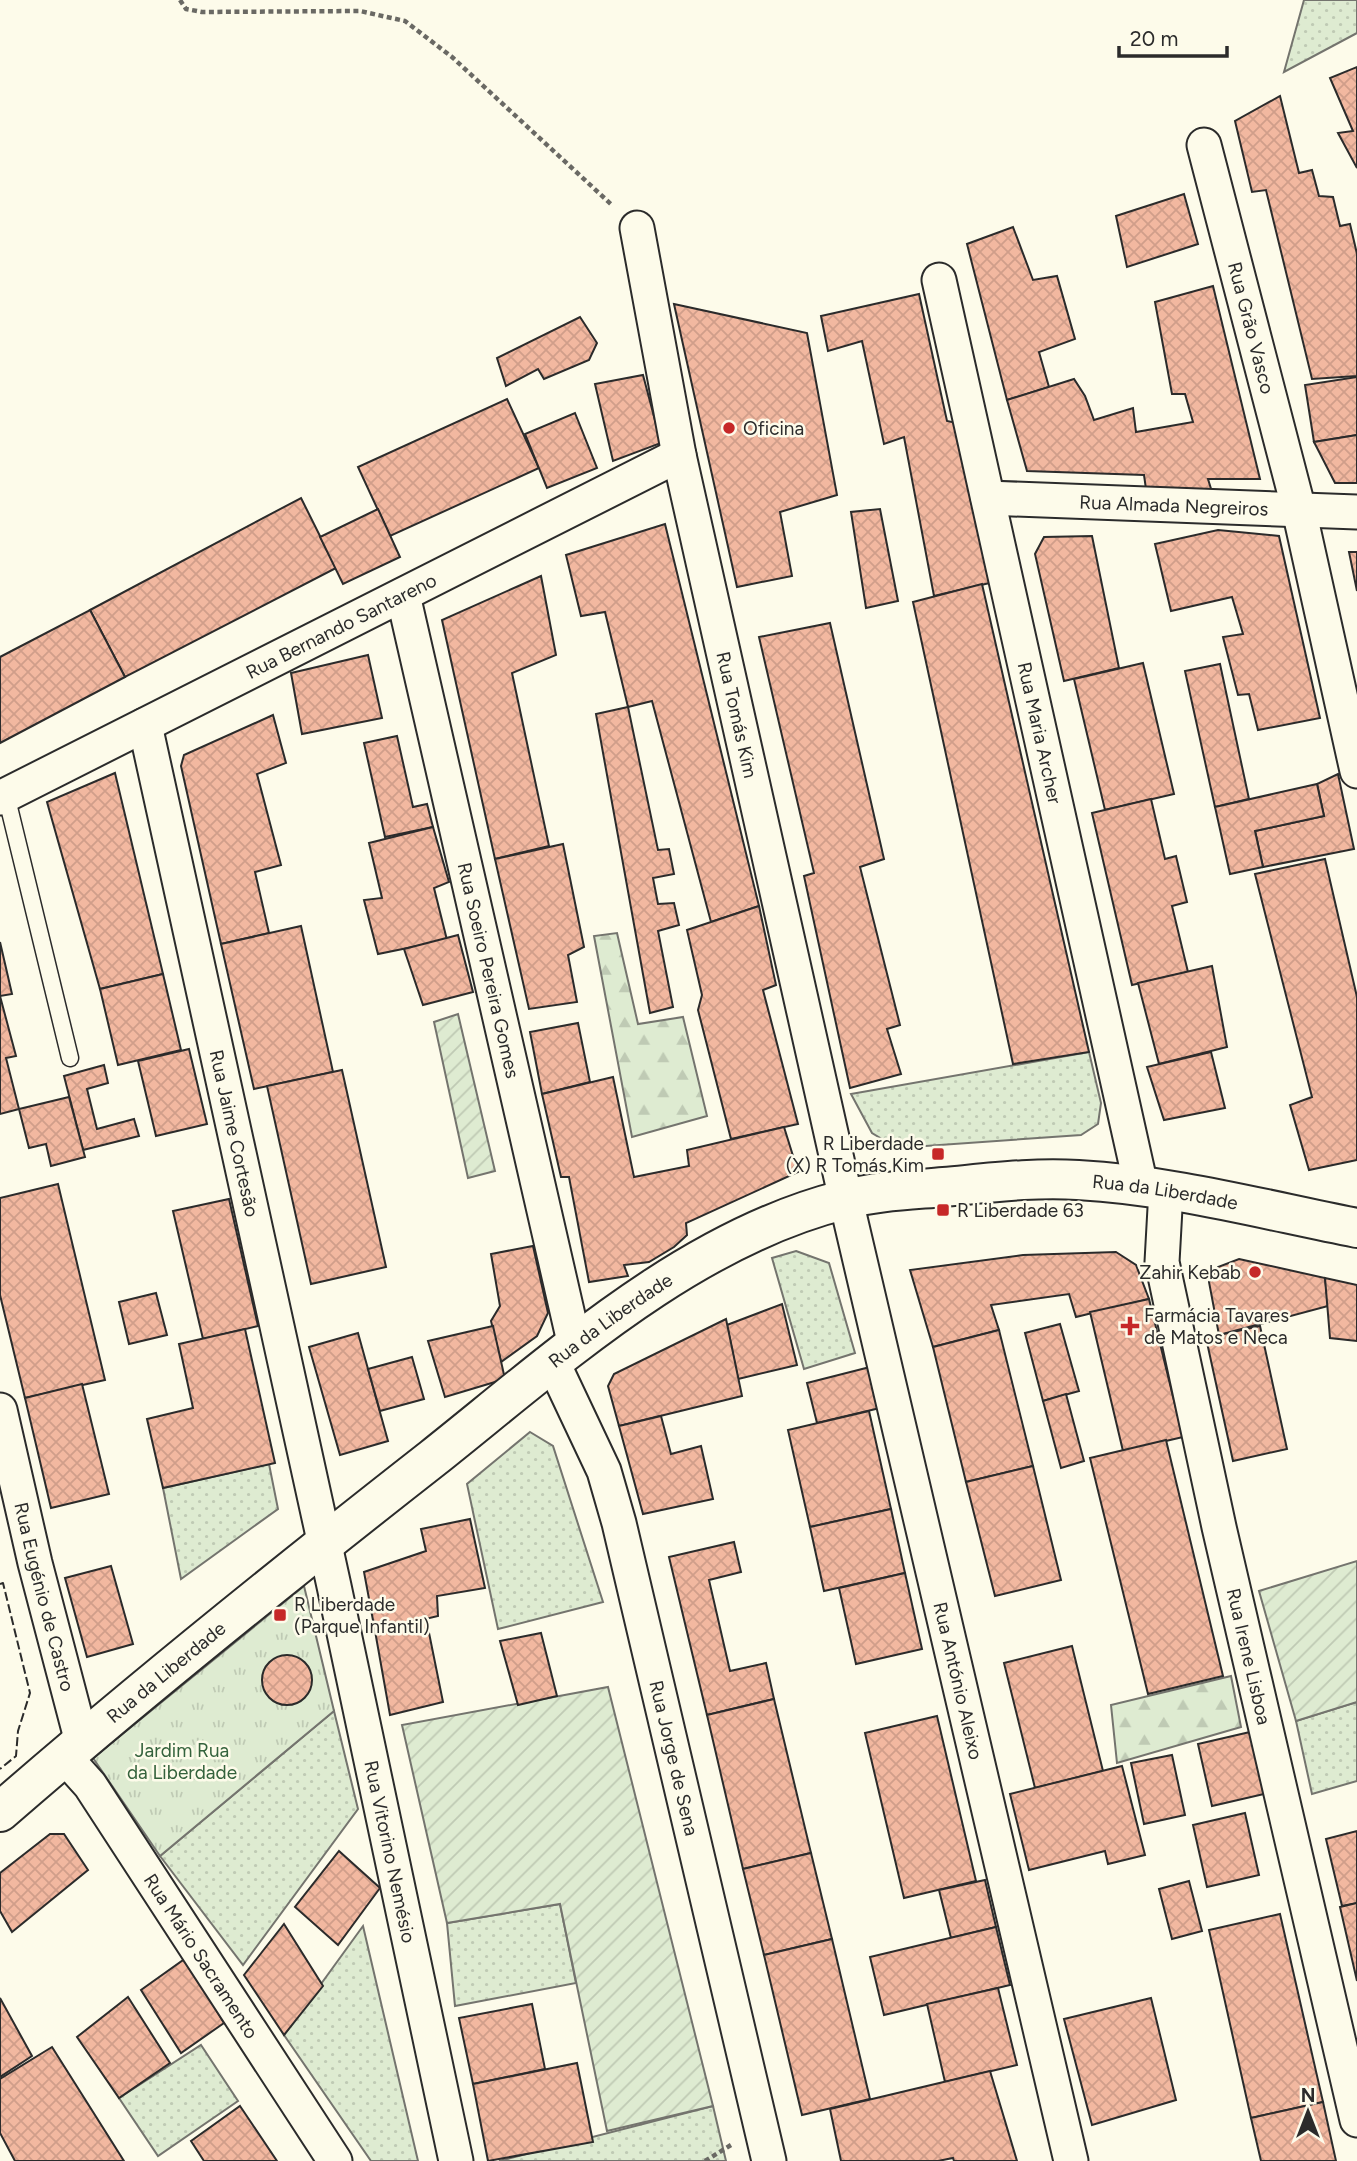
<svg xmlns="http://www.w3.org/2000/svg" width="1357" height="2161" font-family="Figtree,sans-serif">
  <defs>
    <pattern id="grass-dots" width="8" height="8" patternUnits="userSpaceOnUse" patternTransform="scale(1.75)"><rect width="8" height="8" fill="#deebd1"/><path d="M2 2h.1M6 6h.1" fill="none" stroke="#bfcab4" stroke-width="1.8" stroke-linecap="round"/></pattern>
    <pattern id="forest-firs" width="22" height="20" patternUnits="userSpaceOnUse" patternTransform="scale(1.75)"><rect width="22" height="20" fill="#deebd1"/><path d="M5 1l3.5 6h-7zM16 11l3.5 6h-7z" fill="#bfcab4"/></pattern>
    <pattern id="park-tufts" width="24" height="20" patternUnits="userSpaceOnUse" patternTransform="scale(1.75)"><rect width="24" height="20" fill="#deebd1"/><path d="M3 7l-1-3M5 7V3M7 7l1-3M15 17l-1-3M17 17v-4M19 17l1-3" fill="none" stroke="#bfcab4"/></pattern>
    <pattern id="garden-furrows" width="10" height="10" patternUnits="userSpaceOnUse" patternTransform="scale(1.75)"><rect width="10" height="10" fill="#deebd1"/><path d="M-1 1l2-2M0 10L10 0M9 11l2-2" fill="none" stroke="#bfcab4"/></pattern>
    <pattern id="building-cross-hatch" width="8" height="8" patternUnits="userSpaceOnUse" patternTransform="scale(1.75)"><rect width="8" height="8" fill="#f2b8a0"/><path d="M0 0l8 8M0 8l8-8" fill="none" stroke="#d09e8a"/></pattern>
  </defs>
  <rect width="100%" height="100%" fill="#fdfbea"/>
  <g fill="url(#grass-dots)" stroke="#74746e" stroke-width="2">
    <path d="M1304 0H1357V33L1284 72Z"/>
    <path d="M1089 1052 1101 1103 1098 1124 1081 1135 897 1148 872 1133 851 1094Z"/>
    <path d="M796 1251 829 1263 855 1353 804 1369 772 1258Z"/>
    <path d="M530 1432 553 1446 603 1602 498 1629 467 1484Z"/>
    <path d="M269 1464 278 1509 181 1579 163 1488Z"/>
    <path d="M1357 1702V1781L1312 1794 1296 1721Z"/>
    <path d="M334 1711 358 1809 243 1965 160 1856Z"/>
    <path d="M560 1904 576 1983 455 2006 447 1923Z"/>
    <path d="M363 1926 418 2161H371L284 2035Z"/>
    <path d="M201 2045 238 2101 158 2156 119 2098Z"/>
    <path d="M713 2106 726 2161H499Z"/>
  </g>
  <g fill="url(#forest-firs)" stroke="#74746e" stroke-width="2">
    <path d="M617 933 638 1024 683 1017 707 1116 632 1137 594 936Z"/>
    <path d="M1231 1676 1241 1727 1117 1763 1111 1705Z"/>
  </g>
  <path fill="url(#park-tufts)" stroke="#74746e" stroke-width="2" d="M304 1586 334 1711 160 1856 93 1758Z"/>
  <g fill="url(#garden-furrows)" stroke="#74746e" stroke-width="2">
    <path d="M458 1014 495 1171 468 1178 434 1022Z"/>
    <path d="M1357 1561V1702L1296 1721 1259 1591Z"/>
    <path d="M608 1687 713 2106 607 2131 560 1904 447 1923 402 1725Z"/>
  </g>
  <g fill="url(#building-cross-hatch)" stroke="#2b2b2b" stroke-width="2">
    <path d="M1357 67V168L1338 133 1353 131 1330 78Z"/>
    <path d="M1280 96 1299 173 1312 170 1319 196 1333 197 1340 226 1350 224 1357 254V376L1312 379 1266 190 1252 192 1235 121Z"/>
    <path d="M1184 194 1198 244 1127 267 1116 216Z"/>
    <path d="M1013 227 1033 280 1057 276 1075 339 1039 352 1049 387 1007 400 967 244Z"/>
    <path d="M1213 286 1260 479H1208L1212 492 1146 489 1144 475 1027 471 1007 400 1074 379 1085 396 1094 420 1133 408 1136 432 1193 422 1185 394H1172L1155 302Z"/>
    <path d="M919 294 947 421 957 423 994 582 934 596 904 437 884 444 862 341 828 351 821 316Z"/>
    <path d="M674 304 807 333 837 495 780 512 792 576 737 587Z"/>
    <path d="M580 317 597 343 589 360 544 379 538 369 506 386 497 358Z"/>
    <path d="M643 375 661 443 613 461 595 384Z"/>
    <path d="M1357 377V435L1314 442 1305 385Z"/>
    <path d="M507 399 539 468 390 536 358 467Z"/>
    <path d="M575 413 597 468 547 488 525 434Z"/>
    <path d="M1357 435V483H1335L1314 442Z"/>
    <path d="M301 498 336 568 125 677 90 610Z"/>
    <path d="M378 509 400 557 343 584 320 537Z"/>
    <path d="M880 509 898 601 866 608 851 512Z"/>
    <path d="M665 524 759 906 711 922 652 701 628 707 605 612 581 616 566 555Z"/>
    <path d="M1218 530 1279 536 1320 718 1258 730 1249 694 1238 695 1223 637 1243 634 1232 597 1171 611 1155 544Z"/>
    <path d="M1092 536 1119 668 1064 681 1035 554 1044 537Z"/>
    <path d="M1349 552H1357V591Z"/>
    <path d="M541 576 556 655 512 673 549 846 495 859 442 620Z"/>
    <path d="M982 584 1089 1052 1013 1064 913 602Z"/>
    <path d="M90 610 125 677 0 743V657Z"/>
    <path d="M830 623 884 859 860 867 900 1025 887 1029 901 1074 850 1088 804 876 814 873 759 637Z"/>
    <path d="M368 655 382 718 302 734 291 673Z"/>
    <path d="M1143 663 1174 794 1105 810 1074 679Z"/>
    <path d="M1220 664 1249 799 1215 807 1185 671Z"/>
    <path d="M628 707 658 850 669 849 674 874 653 878 658 904 674 903 679 925 658 931 673 1007 650 1013 596 714Z"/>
    <path d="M273 715 286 763 257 774 281 865 255 872 269 933 221 944 181 766 184 755Z"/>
    <path d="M397 736 413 807 427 804 433 827 385 837 364 743Z"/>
    <path d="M115 773 163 974 100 989 47 802Z"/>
    <path d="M1338 774 1354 849 1263 867 1255 831 1324 816 1317 784Z"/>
    <path d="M1317 784 1324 816 1255 831 1263 867 1230 874 1215 807Z"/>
    <path d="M1151 799 1165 859 1176 856 1187 902 1172 906 1188 972 1132 985 1092 813Z"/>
    <path d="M433 827 449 882 434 888 447 940 378 954 364 900 382 898 369 843Z"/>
    <path d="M563 844 584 947 568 955 577 1002 529 1009 495 859Z"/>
    <path d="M1325 859 1357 997V1160L1309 1170 1290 1105 1312 1097 1255 874Z"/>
    <path d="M759 906 776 985 763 990 798 1124 731 1139 698 1010 702 995 687 930Z"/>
    <path d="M301 926 333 1072 254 1089 221 944Z"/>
    <path d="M458 935 473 992 423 1005 404 949Z"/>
    <path d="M0 942 12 994 0 996Z"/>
    <path d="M1212 966 1227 1047 1159 1064 1138 983Z"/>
    <path d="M163 974 181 1050 118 1065 100 989Z"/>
    <path d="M0 996 16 1056 6 1058 19 1109 0 1114Z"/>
    <path d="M578 1023 590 1082 542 1094 530 1032Z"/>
    <path d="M189 1049 207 1124 156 1136 138 1061Z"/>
    <path d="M1211 1052 1225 1108 1164 1120 1147 1067Z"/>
    <path d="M104 1065 108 1083 87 1089 97 1129 134 1119 139 1136 83 1150 64 1076Z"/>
    <path d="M342 1070 386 1267 311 1284 267 1086Z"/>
    <path d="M613 1077 634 1177 689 1166 687 1150 784 1127 798 1172 686 1223 687 1235 674 1247 649 1262 624 1265 628 1276 589 1282 569 1177H561L542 1094Z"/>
    <path d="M69 1097 85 1157 51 1166 46 1144 29 1148 19 1109Z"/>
    <path d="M58 1184 105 1380 25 1398 0 1295V1198Z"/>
    <path d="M229 1199 258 1326 203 1339 173 1211Z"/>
    <path d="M533 1246 548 1313 537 1336 501 1362 491 1321 500 1306 491 1254Z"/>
    <path d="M1116 1252 1136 1265 1149 1299 1076 1317 1069 1294 991 1305 999 1330 933 1347 910 1270 1023 1255Z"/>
    <path d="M1239 1259 1325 1278 1328 1306 1219 1335 1209 1282 1218 1267Z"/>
    <path d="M1325 1278 1357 1285V1341L1330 1338Z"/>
    <path d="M156 1293 167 1335 129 1344 119 1302Z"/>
    <path d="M1149 1299 1183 1437 1123 1451 1090 1312Z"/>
    <path d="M782 1304 797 1365 738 1379 727 1325Z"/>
    <path d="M726 1319 742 1396 619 1426 608 1386 614 1374Z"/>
    <path d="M1060 1324 1079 1391 1043 1401 1025 1333Z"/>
    <path d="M493 1326 505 1379 445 1397 428 1341Z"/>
    <path d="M1260 1326 1287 1449 1233 1461 1206 1338Z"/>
    <path d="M245 1329 275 1463 163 1488 147 1419 193 1408 179 1344Z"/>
    <path d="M999 1330 1033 1466 966 1482 933 1347Z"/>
    <path d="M358 1333 388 1441 340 1455 309 1347Z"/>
    <path d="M412 1357 424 1399 380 1411 368 1369Z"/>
    <path d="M870 1367 880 1408 817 1423 807 1383Z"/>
    <path d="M82 1384 109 1494 51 1508 25 1398Z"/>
    <path d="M1066 1394 1084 1461 1061 1468 1043 1401Z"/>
    <path d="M869 1411 891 1509 810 1527 788 1430Z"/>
    <path d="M661 1416 671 1454 701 1446 713 1499 643 1514 619 1426Z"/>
    <path d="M1166 1440 1223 1676 1148 1694 1090 1458Z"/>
    <path d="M1033 1466 1061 1580 995 1596 966 1482Z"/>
    <path d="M891 1509 905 1573 824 1591 810 1527Z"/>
    <path d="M470 1519 485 1588 437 1596 438 1616 375 1631 364 1572 426 1551 421 1529Z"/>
    <path d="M734 1542 741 1572 709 1580 730 1671 766 1663 774 1699 707 1715 669 1557Z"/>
    <path d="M111 1566 133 1644 87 1657 65 1578Z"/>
    <path d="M905 1573 922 1649 856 1664 839 1588Z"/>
    <path d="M426 1618 443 1702 390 1715 375 1631Z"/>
    <path d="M541 1633 557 1696 518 1705 500 1641Z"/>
    <path d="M1072 1646 1103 1771 1035 1788 1004 1663Z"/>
    <circle cx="287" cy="1680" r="25"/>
    <path d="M774 1699 811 1853 743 1869 707 1715Z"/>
    <path d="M937 1716 976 1881 904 1898 865 1733Z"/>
    <path d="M1250 1732 1264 1794 1212 1806 1198 1744Z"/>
    <path d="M1172 1755 1185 1815 1144 1824 1131 1763Z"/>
    <path d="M1122 1766 1145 1855 1108 1864 1105 1851 1029 1870 1010 1794Z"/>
    <path d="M1245 1813 1259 1875 1207 1887 1193 1825Z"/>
    <path d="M1357 1831V1903L1342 1906 1326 1839Z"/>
    <path d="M50 1834H64L88 1870 12 1932 0 1911V1873Z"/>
    <path d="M339 1851 380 1888 338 1945 295 1907Z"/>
    <path d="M811 1853 832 1939 764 1955 743 1869Z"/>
    <path d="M985 1880 996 1927 951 1938 939 1890Z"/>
    <path d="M1189 1881 1202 1931 1172 1939 1159 1889Z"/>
    <path d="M1357 1903V1981L1340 1907Z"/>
    <path d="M1280 1914 1323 2102 1251 2118 1209 1930Z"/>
    <path d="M284 1924 323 1986 284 2035 244 1975Z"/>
    <path d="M996 1927 1010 1985 884 2015 870 1957Z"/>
    <path d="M832 1939 870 2099 802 2115 764 1955Z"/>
    <path d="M186 1958 224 2023 181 2053 141 1990Z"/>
    <path d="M998 1988 1017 2065 945 2082 927 2004Z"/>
    <path d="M128 1997 170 2063 119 2098 77 2037Z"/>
    <path d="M0 1998 32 2056 0 2077Z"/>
    <path d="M1151 1998 1176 2100 1092 2125 1064 2019Z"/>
    <path d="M532 2004 545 2069 473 2084 459 2018Z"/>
    <path d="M52 2047 124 2161H15L0 2133V2079Z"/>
    <path d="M577 2063 593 2142 488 2161 473 2084Z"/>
    <path d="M990 2071 1017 2161H954L953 2158 938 2161H841L830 2109Z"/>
    <path d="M1323 2102 1336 2161H1261L1251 2118Z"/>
    <path d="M240 2106 277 2161H204L191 2141Z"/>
  </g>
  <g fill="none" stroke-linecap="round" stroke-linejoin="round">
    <g stroke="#2b2b2b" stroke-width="19">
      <path id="service" d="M6 795 70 1058"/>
    </g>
    <g stroke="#2b2b2b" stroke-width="37">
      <g id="minor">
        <path id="s1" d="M1204 145 1299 510 1357 771"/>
        <path id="s2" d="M637 228 679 455 851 1222 1071 2161"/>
        <path id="s3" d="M939 280 1141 1186"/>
        <path id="s4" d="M988 498 1357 512"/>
        <path id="s5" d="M403 595 575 1346"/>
        <path id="s6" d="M145 725 334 1586 456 2161"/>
        <path id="s7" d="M0 798 679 455"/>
        <path id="s8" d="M1166 1190 1162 1262 1219 1527 1357 2120"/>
        <path id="s9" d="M553 1363 604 1471 619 1523 769 2161"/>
        <path id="s10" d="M0 1410 35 1563 82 1742"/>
        <path id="s11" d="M64 1756 90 1785 335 2161"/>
      </g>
    </g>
    <g stroke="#2b2b2b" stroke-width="42">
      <g id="tertiary">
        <path id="s12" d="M0 1812C140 1690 286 1573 433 1458 555 1361 688 1239 843 1200 876 1191 910 1190 944 1187 988 1183 1034 1177 1078 1180 1172 1185 1265 1210 1357 1228"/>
      </g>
    </g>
    <g stroke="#6a6964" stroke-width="4.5" stroke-dasharray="5 3.5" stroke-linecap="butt">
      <path d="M180 0 186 9 202 12 360 11 405 21 452 57 613 206"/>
      <path d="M705 2161 731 2145"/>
    </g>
    <use href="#service" stroke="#fdfbea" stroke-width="16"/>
    <use href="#minor" stroke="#fdfbea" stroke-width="33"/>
    <use href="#tertiary" stroke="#fdfbea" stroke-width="38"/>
    <path stroke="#2b2b2b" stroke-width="2" stroke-dasharray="9 3.5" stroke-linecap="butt" d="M0 1584 3 1583 30 1693 18 1731 16 1756 0 1769"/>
  </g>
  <g fill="#c62828" stroke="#fdfbea" stroke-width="2.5">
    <circle cx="729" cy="428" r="7"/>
    <rect x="931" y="1147" width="14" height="14" rx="3.5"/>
    <rect x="936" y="1203" width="14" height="14" rx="3.5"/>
    <circle cx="1255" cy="1272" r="7"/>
    <path d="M1126.5 1315.5h7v7h7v7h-7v7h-7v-7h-7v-7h7z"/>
    <rect x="273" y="1608" width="14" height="14" rx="3.5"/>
  </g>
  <g text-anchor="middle" stroke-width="5" stroke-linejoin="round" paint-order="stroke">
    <g font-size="19" fill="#2b2b2b" stroke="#fdfbea">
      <text dy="7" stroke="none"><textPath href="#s1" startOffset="189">Rua Grão Vasco</textPath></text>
      <text dy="7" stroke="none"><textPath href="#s4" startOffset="186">Rua Almada Negreiros</textPath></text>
      <text dy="7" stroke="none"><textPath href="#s7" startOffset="382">Rua Bernando Santareno</textPath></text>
      <text dy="7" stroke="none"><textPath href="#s2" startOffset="497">Rua Tomás Kim</textPath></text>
      <text dy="7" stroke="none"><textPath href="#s3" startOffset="464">Rua Maria Archer</textPath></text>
      <text dy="7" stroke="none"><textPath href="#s5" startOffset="385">Rua Soeiro Pereira Gomes</textPath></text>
      <text dy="7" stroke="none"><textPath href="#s6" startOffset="418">Rua Jaime Cortesão</textPath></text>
      <text dy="7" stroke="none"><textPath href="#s12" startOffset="1372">Rua da Liberdade</textPath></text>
      <text dy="7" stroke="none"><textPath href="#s12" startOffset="784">Rua da Liberdade</textPath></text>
      <text dy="7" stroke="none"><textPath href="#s10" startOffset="192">Rua Eugénio de Castro</textPath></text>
      <text dy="7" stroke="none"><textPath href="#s8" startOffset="476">Rua Irene Lisboa</textPath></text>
      <text dy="7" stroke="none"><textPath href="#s12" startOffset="217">Rua da Liberdade</textPath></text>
      <text dy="7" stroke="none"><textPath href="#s2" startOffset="1488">Rua António Aleixo</textPath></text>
      <text dy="7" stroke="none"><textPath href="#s9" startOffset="415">Rua Jorge de Sena</textPath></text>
      <text dy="7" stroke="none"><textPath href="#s6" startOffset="1153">Rua Vitorino Nemésio</textPath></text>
      <text dy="7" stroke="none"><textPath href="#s11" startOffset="243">Rua Mário Sacramento</textPath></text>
    </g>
    <g font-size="19" fill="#2b2b2b" stroke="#fdfbea" text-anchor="start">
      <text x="743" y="435">Oficina</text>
      <text x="924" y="1150" text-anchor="end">R Liberdade<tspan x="924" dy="22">(X) R Tomás Kim</tspan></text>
      <text x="957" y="1217">R Liberdade 63</text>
      <text x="1241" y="1279" text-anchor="end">Zahir Kebab</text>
      <text x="1144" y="1322">Farmácia Tavares<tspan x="1144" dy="22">de Matos e Neca</tspan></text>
      <text x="294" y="1611">R Liberdade<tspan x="294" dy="22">(Parque Infantil)</tspan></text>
    </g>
    <g font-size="19" fill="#34623c" stroke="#fdfbea">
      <text x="182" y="1757">Jardim Rua<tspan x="182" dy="22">da Liberdade</tspan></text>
    </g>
  </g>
  <g transform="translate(1308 2112)" stroke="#fdfbea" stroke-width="5" paint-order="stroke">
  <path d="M0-5L12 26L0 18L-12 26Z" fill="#2b2b2b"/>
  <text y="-10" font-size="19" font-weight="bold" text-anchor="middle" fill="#2b2b2b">N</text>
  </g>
  <path d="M1119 46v10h108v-10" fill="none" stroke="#2b2b2b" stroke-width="3.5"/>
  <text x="1130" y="46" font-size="21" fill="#2b2b2b" stroke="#fdfbea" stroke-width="5" paint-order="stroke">20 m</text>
</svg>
